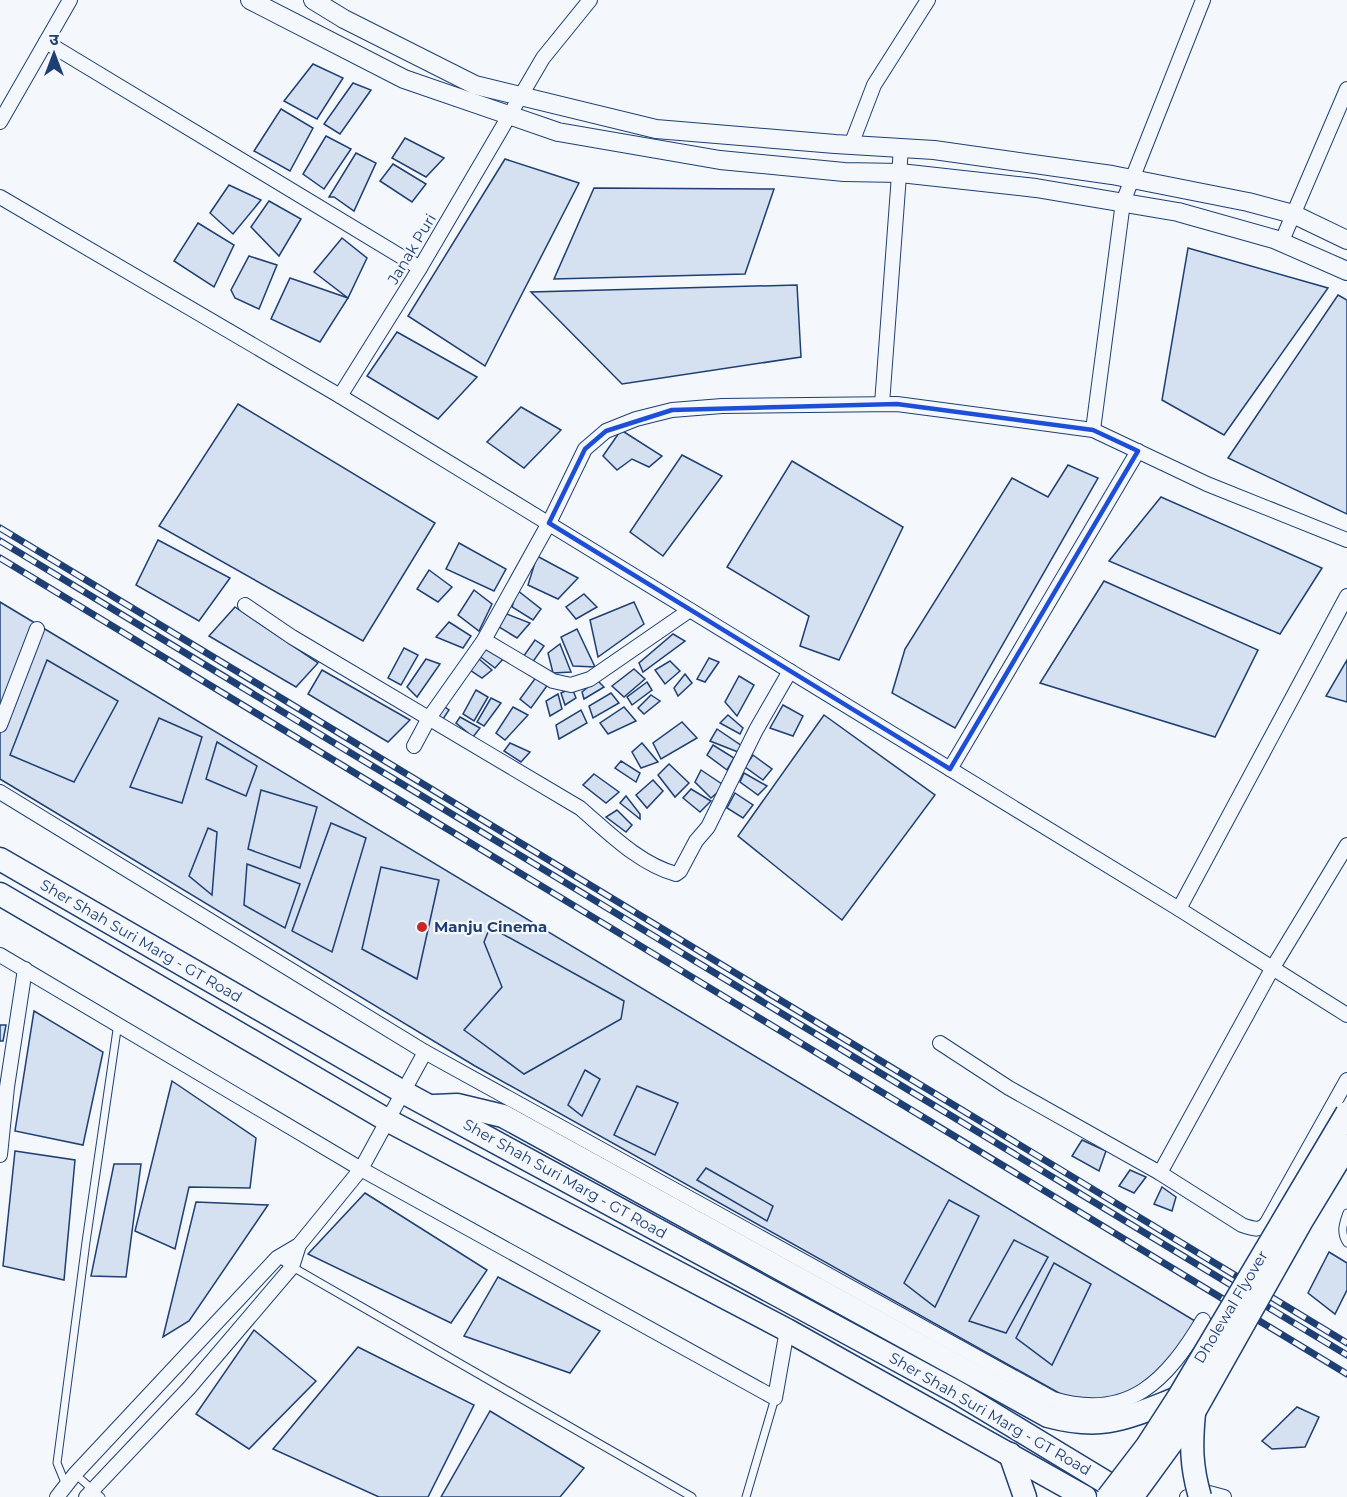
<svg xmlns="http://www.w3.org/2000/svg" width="1347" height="1497" font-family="Montserrat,'Noto Sans Devanagari',sans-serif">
  <rect width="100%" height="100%" fill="#f4f7fb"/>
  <g fill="#d5e0f0" stroke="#1d3f73" stroke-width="1.5">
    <path d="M313 64 343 78 317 119 284 101Z"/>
    <path d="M353 83 371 90 340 134 324 124Z"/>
    <path d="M281 109 313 128 290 171 254 151Z"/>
    <path d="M326 136 351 149 324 189 303 174Z"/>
    <path d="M405 138 444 158 426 177 392 158Z"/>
    <path d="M356 153 376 163 354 211 334 197H329Z"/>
    <path d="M505 159 579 183 485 366 408 316Z"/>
    <path d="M393 164 426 184 412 202 380 181Z"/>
    <path d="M229 185 261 200 233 234 210 213Z"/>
    <path d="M594 188 774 189 745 274 554 279Z"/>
    <path d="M269 201 301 219 279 256 251 227Z"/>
    <path d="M198 223 234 245 214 287 174 261Z"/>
    <path d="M342 238 367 258 348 298 314 272Z"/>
    <path d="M1188 248 1328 288 1224 435 1162 400Z"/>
    <path d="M249 256 277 265 259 309 235 298 231 290Z"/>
    <path d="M290 278 348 298 320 342 271 319Z"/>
    <path d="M797 285 801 357 622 384 531 292Z"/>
    <path d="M1338 295 1347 300V514L1228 458Z"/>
    <path d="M397 332 477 377 438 419 367 376Z"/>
    <path d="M238 404 435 523 363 641 159 526Z"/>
    <path d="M521 407 561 430 524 468 487 442Z"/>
    <path d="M621 430 662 456 649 467 632 459 617 470 603 456Z"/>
    <path d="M682 455 722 476 663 556 630 532Z"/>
    <path d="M792 461 903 527 839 660 800 646 809 616 727 567Z"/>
    <path d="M1068 465 1098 478 955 728 892 693 905 649 1012 478 1048 497Z"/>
    <path d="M1161 497 1322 568 1280 634 1109 561Z"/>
    <path d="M158 540 230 578 199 621 136 585Z"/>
    <path d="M459 543 506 569 494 591 446 569Z"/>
    <path d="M537 556 578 578 558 599 528 585Z"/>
    <path d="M429 570 452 587 438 602 417 589Z"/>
    <path d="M1104 581 1258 650 1215 737 1040 683Z"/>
    <path d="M474 590 492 604 479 631 458 615Z"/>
    <path d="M517 590 541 609 533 620 512 607Z"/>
    <path d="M584 594 597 607 576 619 566 607Z"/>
    <path d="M0 602 1200 1324 1151 1390 1084 1407 475 1066 0 779Z"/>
    <path d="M634 602 644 624 598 657 590 620Z"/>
    <path d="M235 607 318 663 296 687 209 636Z"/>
    <path d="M504 613 530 623 517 638 499 627Z"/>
    <path d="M449 622 471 636 463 648 436 637Z"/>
    <path d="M577 629 595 667 573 666 561 637Z"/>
    <path d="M673 634 685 641 643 672 639 663Z"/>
    <path d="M535 640 544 646 532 663 523 657Z"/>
    <path d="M560 644 571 672 553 673 548 653Z"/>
    <path d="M485 647 504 658 495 668 478 655Z"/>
    <path d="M404 648 418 655 401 685 388 678Z"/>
    <path d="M709 658 719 662 705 682 697 679Z"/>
    <path d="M426 659 440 664 417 697 407 687Z"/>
    <path d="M479 659 492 670 482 678 470 670Z"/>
    <path d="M47 660 118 701 74 782 10 755Z"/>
    <path d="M1347 660V702L1326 696Z"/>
    <path d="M670 661 680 671 665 684 655 670Z"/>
    <path d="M634 669 645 679 624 697 612 686Z"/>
    <path d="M322 670 410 720 388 742 308 694Z"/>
    <path d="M685 674 692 683 678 696 674 688Z"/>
    <path d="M537 676 549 683 531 708 520 699Z"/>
    <path d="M739 676 754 685 737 716 725 702Z"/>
    <path d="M597 680 604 687 584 699 582 692Z"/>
    <path d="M647 682 652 690 632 705 627 697Z"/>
    <path d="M572 688 576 698 565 705 561 693Z"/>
    <path d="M476 690 488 697 474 721 463 714Z"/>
    <path d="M611 693 619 703 593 718 589 706Z"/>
    <path d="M558 694 562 709 550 716 546 701Z"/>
    <path d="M651 695 660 701 644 714 638 708Z"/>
    <path d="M491 698 501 703 484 726 477 722Z"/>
    <path d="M442 705 449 710 443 719 436 714Z"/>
    <path d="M783 705 803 716 793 736 770 728Z"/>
    <path d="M513 707 528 715 505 740 496 733Z"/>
    <path d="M624 707 636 721 608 734 600 723Z"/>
    <path d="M581 710 587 723 559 739 556 725Z"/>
    <path d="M728 715 743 728 740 734 720 723Z"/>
    <path d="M824 715 935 795 842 920 738 836Z"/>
    <path d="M460 717 480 728 473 737 456 723Z"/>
    <path d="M159 718 202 737 182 803 130 787Z"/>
    <path d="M682 722 697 738 661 759 653 743Z"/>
    <path d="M717 729 742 746 738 752 710 741Z"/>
    <path d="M217 742 257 766 246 796 206 779Z"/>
    <path d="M510 743 530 752 521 762 504 751Z"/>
    <path d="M642 743 658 762 641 768 632 752Z"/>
    <path d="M713 745 734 758 727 770 707 755Z"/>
    <path d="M753 755 772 769 763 780 745 767Z"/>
    <path d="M621 761 640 773 636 782 615 768Z"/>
    <path d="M669 764 689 783 675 797 658 775Z"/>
    <path d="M701 770 725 786 711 798 695 782Z"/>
    <path d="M744 773 767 786 758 795 740 782Z"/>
    <path d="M594 774 619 792 606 803 583 785Z"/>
    <path d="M653 780 663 791 647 808 636 795Z"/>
    <path d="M691 789 711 801 700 812 683 798Z"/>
    <path d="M261 790 317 807 300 868 248 849Z"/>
    <path d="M735 793 753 805 743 818 727 808Z"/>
    <path d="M626 796 640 814V819L620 803Z"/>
    <path d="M617 810 632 825 626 832 606 817Z"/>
    <path d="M331 823 366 838 332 952 292 931Z"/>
    <path d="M208 828 217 832 212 895 189 876Z"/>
    <path d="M247 864 300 884 285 928 244 905Z"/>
    <path d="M381 867 439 880 417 979 362 949Z"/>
    <path d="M490 927 624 1001 621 1019 524 1074 464 1030 502 987 484 942Z"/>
    <path d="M34 1011 103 1052 83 1145 15 1131Z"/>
    <path d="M0 1025H6L3 1041H0Z"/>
    <path d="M585 1070 600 1079 582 1116 568 1105Z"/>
    <path d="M172 1081 256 1138 250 1188 189 1187 175 1249 135 1231Z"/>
    <path d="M637 1086 678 1103 655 1155 614 1135Z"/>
    <path d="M1082 1140 1106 1151 1099 1171 1072 1156Z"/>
    <path d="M15 1151 75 1160 64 1280 3 1266Z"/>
    <path d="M114 1164H141L126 1277 91 1276Z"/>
    <path d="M706 1168 773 1206 767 1221 697 1180Z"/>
    <path d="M1130 1170 1146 1177 1134 1193 1119 1186Z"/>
    <path d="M1162 1187 1176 1197 1172 1211 1154 1204Z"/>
    <path d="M365 1193 487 1270 451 1323 308 1254Z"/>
    <path d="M949 1200 979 1216 935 1307 904 1283Z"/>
    <path d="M196 1202 268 1205 189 1321 163 1337Z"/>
    <path d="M1014 1240 1048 1257 1006 1333 969 1321Z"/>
    <path d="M1329 1252 1347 1263V1290L1335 1314 1308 1293Z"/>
    <path d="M1054 1263 1091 1284 1052 1365 1016 1338Z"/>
    <path d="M498 1277 600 1331 570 1373 464 1336Z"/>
    <path d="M254 1330 316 1381 249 1449 196 1414Z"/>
    <path d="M358 1347 474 1405 428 1497H379L273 1449Z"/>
    <path d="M1297 1407 1319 1417 1305 1447 1272 1449 1262 1441Z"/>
    <path d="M490 1411 584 1468 560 1497H441Z"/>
  </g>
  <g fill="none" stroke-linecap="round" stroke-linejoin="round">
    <g stroke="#1d3f73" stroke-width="9">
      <g id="service">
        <path d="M1347 1213C1343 1224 1340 1233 1347 1243"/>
        <path d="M277 1258 692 1497"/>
        <path d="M75 1474 101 1497"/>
        <path d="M66 1485 57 1463 86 1242 118 1023"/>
        <path d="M746 1497 775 1398"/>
      </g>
    </g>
    <g stroke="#1d3f73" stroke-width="16">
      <g id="minor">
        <path d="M46 42 420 268"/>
        <path d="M0 122 70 0"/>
        <path d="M851 145 874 85 928 0"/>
        <path d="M0 197 340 396 1179 909 1347 1015"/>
        <path d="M1281 243 1347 89"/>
        <path d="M340 396 420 268 543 58 590 0"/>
        <path d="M882 404 901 148"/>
        <path d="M1093 430 1123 202 1203 0"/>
        <path d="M245 605 292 637 580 808C608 832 639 864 676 874L680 871 696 841 708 827 756 730 790 671"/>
        <path d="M484 640 553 681 571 685 590 679 690 610"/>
        <path d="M0 725 37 629"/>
        <path d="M414 746 429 718 484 640 549 523 585 449 606 431 636 419 672 410 722 406 897 404 1093 430 1207 484 1347 540"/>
        <path d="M950 769 1138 451"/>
        <path d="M0 792 425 1052 361 1169 299 1245 277 1258 75 1474 57 1497"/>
        <path d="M1347 845 1272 969 1160 1173 1242 1225C1253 1229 1262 1232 1268 1221L1347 1080"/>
        <path d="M1179 909 1347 596"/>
        <path d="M0 955 361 1169 775 1398 787 1330"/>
        <path d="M940 1043 1009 1088 1160 1173"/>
        <path d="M425 1052 1053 1399C1129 1422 1167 1380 1203 1320"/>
        <path d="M0 1155 7 1087 25 969"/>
        <path d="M86 1497 189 1388 292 1267 299 1245"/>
        <path d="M1187 1497 1209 1493 1224 1497"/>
      </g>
    </g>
    <g stroke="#1d3f73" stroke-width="20">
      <g id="tertiary">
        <path d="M250 0 404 79 558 132 720 160 844 172 900 173 1036 188 1178 212 1274 239 1347 271"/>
        <path d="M313 0 344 19 475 85 656 129 835 144 934 150 1112 175 1248 202 1293 214 1347 240"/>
      </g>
    </g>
    <g stroke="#1d3f73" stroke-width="25">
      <g id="primary">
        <path d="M0 859 403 1092 960 1394 1130 1497"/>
        <path d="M0 894 387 1120 787 1330 1085 1497"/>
        <path d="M434 1106 457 1105 503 1116 1048 1416C1104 1431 1126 1418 1178 1398"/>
        <path d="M1010 1454 1025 1497"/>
      </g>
    </g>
    <use href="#service" stroke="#f4f7fb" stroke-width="7"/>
    <use href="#minor" stroke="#f4f7fb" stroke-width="14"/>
    <use href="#tertiary" stroke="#f4f7fb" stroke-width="18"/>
    <use href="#primary" stroke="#f4f7fb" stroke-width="22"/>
    <g stroke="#1d3f73" stroke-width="7">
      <g id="rail">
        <path d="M0 528 1347 1343"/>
        <path d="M0 541 1347 1355"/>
        <path d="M0 558 1347 1374"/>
      </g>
    </g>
    <use href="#rail" stroke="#f4f7fb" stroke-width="4.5" stroke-dasharray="14" stroke-linecap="butt"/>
    <g stroke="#1d3f73" stroke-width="25" stroke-linecap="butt">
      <g id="primary-bridge">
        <path d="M1194 1413C1191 1445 1191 1466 1200 1497"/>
        <path d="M1108 1497 1147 1446 1178 1398 1347 1113"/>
        <path d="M1132 1497 1194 1412 1301 1222 1347 1146"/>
      </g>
    </g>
    <use href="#primary-bridge" stroke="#f4f7fb" stroke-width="22"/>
  </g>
  <path fill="none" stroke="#1d4ed8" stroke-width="4.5" stroke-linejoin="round" d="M897 404 1093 430 1138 451 950 769 549 523 585 449 606 431 672 410Z"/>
  <circle fill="#c62828" stroke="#f4f7fb" stroke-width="2" cx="422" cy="927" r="6"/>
  <g text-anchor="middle" stroke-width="4.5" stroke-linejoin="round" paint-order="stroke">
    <g font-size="15" fill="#1d3f73" stroke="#f4f7fb">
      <text transform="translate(412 249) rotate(-59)" y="5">Janak Puri</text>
      <text transform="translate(141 941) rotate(30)" y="5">Sher Shah Suri Marg - GT Road</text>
      <text transform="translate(565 1179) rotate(29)" y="5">Sher Shah Suri Marg - GT Road</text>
      <text transform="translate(1231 1307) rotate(-59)" y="5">Dholewal Flyover</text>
      <text transform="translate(990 1414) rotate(30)" y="5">Sher Shah Suri Marg - GT Road</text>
    </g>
    <g font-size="15" font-weight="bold" fill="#1d3f73" stroke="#f4f7fb" text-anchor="start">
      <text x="434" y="932">Manju Cinema</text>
    </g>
  </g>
  <g transform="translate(54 54)" stroke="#f4f7fb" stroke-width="4.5" paint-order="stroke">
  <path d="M0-4.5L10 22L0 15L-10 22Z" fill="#1d3f73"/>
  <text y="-9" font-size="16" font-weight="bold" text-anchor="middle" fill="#1d3f73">उ</text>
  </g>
</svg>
